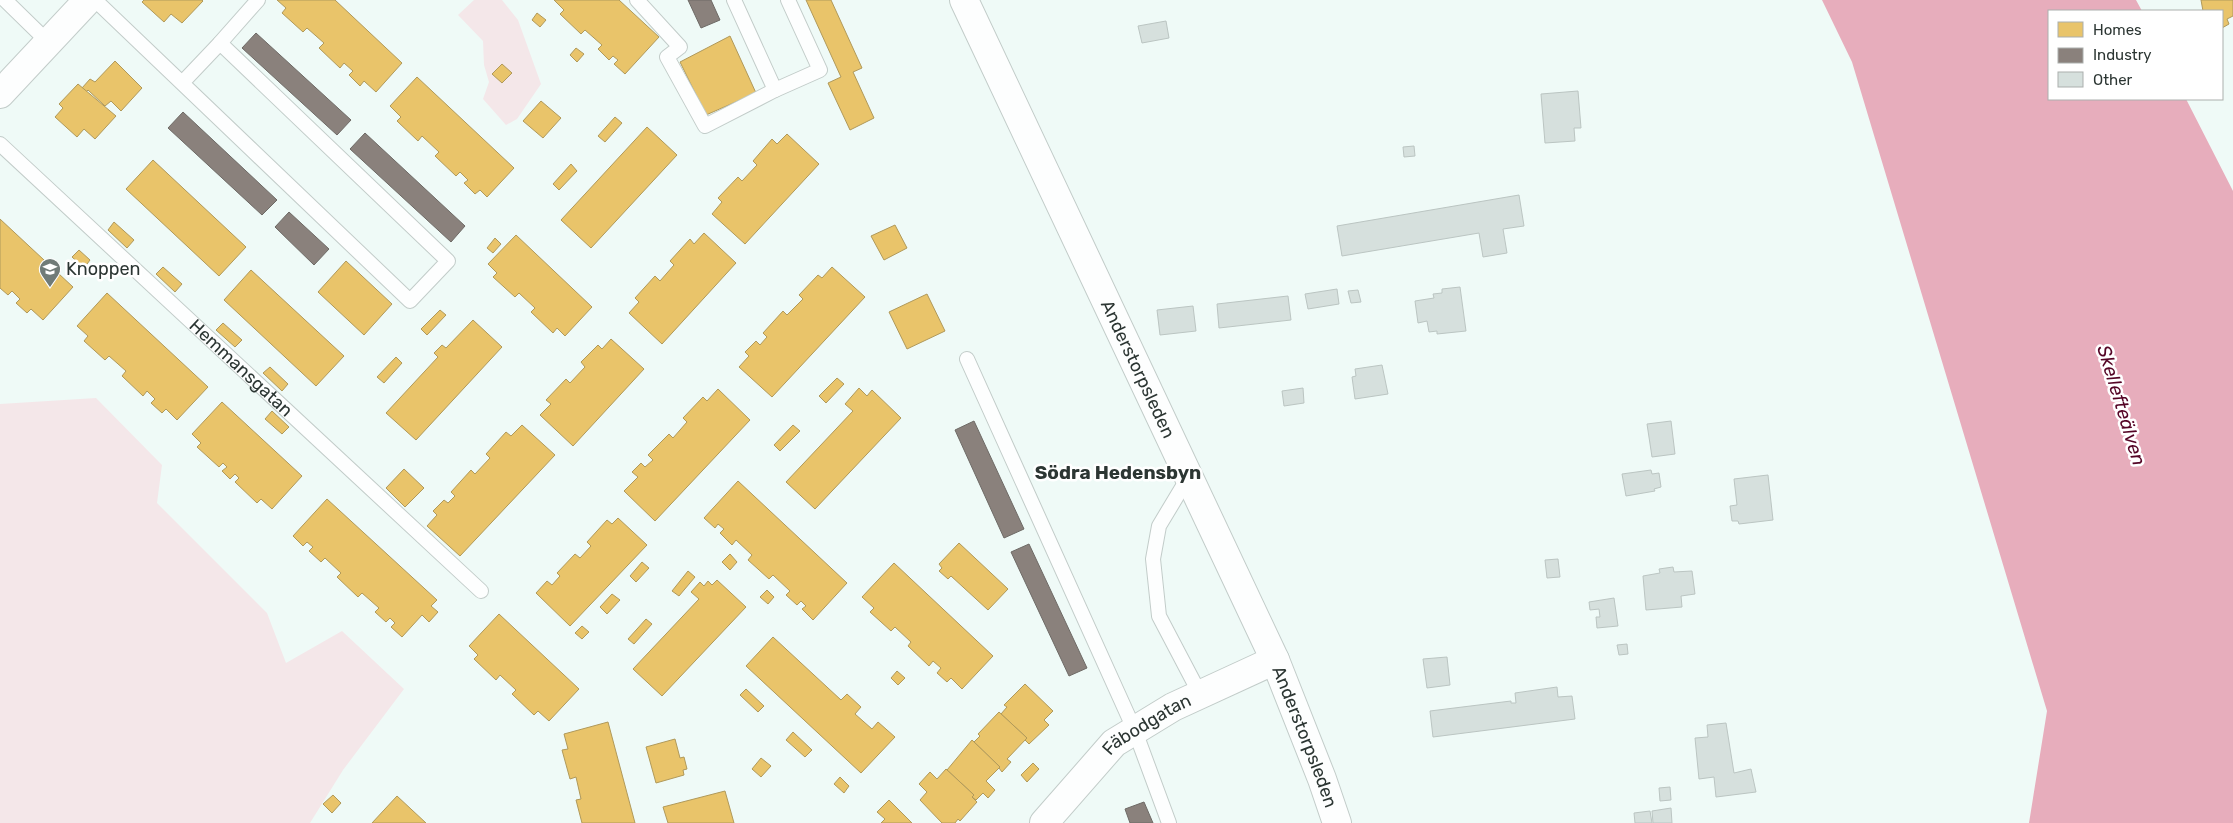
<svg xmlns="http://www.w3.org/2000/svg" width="2233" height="823" font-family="Rubik,sans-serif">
  <rect width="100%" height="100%" fill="#effaf7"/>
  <g fill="#f4e7e9">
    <path d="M474 0H502L518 20 541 84 517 119 506 125 483 99 489 82 484 65 483 41 458 15Z"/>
    <path d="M96 398 162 465 157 503 267 613 286 663 342 631 404 689 343 770 310 823H0V404Z"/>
  </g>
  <path fill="#e7adbc" d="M1822 0H2136L2142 11H2049V99H2186L2233 191V823H2029L2047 711 1852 62Z"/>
  <g fill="#e9c46a" stroke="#b0995a">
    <path d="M144 0H202L203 1 182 23 171 14 164 22 142 2Z"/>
    <path d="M277 0H335L402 63 376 92 364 81 360 86 349 75 353 71 344 63 340 68 319 48 324 43 307 28 303 32 282 13 286 8Z"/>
    <path d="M554 0H619L659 37 625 74 614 64 618 60 613 56 609 60 598 49 602 45 585 30 581 34 560 14 564 10Z"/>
    <path d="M806 0H831L862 68 853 72 874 118 850 130 828 83 841 77Z"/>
    <path d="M2201 0H2233V16L2227 19 2229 24 2222 28V11H2203Z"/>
    <path d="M537 13 546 20 540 27 532 20Z"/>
    <path d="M730 36 756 93 706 115 680 62Z"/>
    <path d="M576 48 584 54 577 62 570 55Z"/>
    <path d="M115 61 142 88 121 111 111 101 105 106 88 90 86 92 82 88 90 79 95 82Z"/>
    <path d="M502 64 512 73 502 83 492 74Z"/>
    <path d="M417 77 514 168 487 197 480 190 475 194 464 183 468 180 460 172 456 176 435 156 439 152 422 136 418 141 397 121 401 117 390 106Z"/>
    <path d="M78 84 116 116 95 139 84 129 77 137 55 117 63 108 59 104Z"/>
    <path d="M541 101 561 118 543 138 523 121Z"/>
    <path d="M615 117 622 123 605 142 598 136Z"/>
    <path d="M647 127 677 155 591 248 561 220Z"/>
    <path d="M787 134 819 164 745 244 712 214 722 202 718 198 738 177 742 181 757 165 753 161 772 139 777 144Z"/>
    <path d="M153 160 246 247 219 276 126 189Z"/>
    <path d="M571 164 577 171 559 190 553 184Z"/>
    <path d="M0 219 73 287 43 320 31 309 27 313 16 303 20 299 12 291 8 295 0 288Z"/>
    <path d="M114 222 134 240 127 248 108 230Z"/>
    <path d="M895 225 907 248 884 260 871 236Z"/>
    <path d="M704 233 736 263 662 344 629 313 639 302 635 298 655 276 660 281 674 265 670 261 690 239 694 244Z"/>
    <path d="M516 235 592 307 565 336 557 328 553 333 531 312 535 308 519 293 515 297 493 277 497 273 488 264Z"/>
    <path d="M495 238 501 244 493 253 487 248Z"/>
    <path d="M79 250 90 260 84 268 72 257Z"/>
    <path d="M346 261 392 304 364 335 318 292Z"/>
    <path d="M163 267 182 284 175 292 156 274Z"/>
    <path d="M832 267 865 297 772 397 739 367 749 356 745 352 756 341 760 345 767 337 763 333 783 311 787 315 803 299 799 295 818 275 822 278Z"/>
    <path d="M251 270 344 356 316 386 224 300Z"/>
    <path d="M107 293 208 387 177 420 166 409 162 413 151 403 155 399 147 391 143 396 122 376 126 371 109 356 105 360 84 341 88 336 77 326Z"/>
    <path d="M927 294 945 331 907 349 889 312Z"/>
    <path d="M440 310 446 315 427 335 421 329Z"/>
    <path d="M473 320 502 347 416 440 386 413 438 357 434 353 442 345 446 348Z"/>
    <path d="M223 323 242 340 235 347 216 330Z"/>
    <path d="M611 339 644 369 573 446 540 415 551 404 546 400 566 379 570 383 585 367 581 362 598 345 602 349Z"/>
    <path d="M396 357 402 363 384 383 377 377Z"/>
    <path d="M270 367 288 384 282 391 263 373Z"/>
    <path d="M837 378 844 384 826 403 819 396Z"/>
    <path d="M859 388 867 396 872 390 901 418 815 509 786 482 853 411 845 404Z"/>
    <path d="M718 389 750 420 655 521 624 491 638 477 632 472 641 463 645 467 653 460 648 455 669 434 673 438 687 422 683 418 703 397 707 401Z"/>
    <path d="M222 402 302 476 272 509 261 499 257 503 235 482 239 478 235 474 230 479 222 471 227 467 223 463 219 467 197 447 201 443 192 434Z"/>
    <path d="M272 411 289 427 282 434 265 419Z"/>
    <path d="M522 425 555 455 460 556 427 526 437 515 433 511 444 500 448 503 455 496 451 492 471 470 475 474 490 458 486 454 506 432 511 436Z"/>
    <path d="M793 425 800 431 780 451 774 445Z"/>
    <path d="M404 469 424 488 405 507 386 488Z"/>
    <path d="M738 481 847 583 813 620 802 609 806 606 801 601 797 605 786 595 790 591 773 575 769 579 748 560 752 555 736 540 732 545 720 533 724 529 718 524 715 528 704 518Z"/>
    <path d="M327 499 437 600 431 606 438 612 429 622 422 615 402 637 391 627 395 623 390 618 386 622 375 612 379 608 362 593 358 597 337 577 341 573 325 558 321 562 309 551 313 547 307 542 303 546 293 536Z"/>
    <path d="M618 518 647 545 570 626 536 593 547 581 552 585 560 576 557 573 575 554 580 558 591 546 587 542 607 520 612 524Z"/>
    <path d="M959 543 1008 589 988 610 951 576 948 579 939 571 942 568 939 564Z"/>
    <path d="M730 554 737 562 730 570 722 562Z"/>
    <path d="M642 562 649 568 636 582 630 576Z"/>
    <path d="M894 563 993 656 962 689 951 678 947 682 937 673 941 668 933 661 929 666 908 646 911 642 895 627 891 631 870 612 874 608 862 597Z"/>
    <path d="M688 571 695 577 679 596 672 591Z"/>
    <path d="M717 580 746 607 662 696 633 669 699 599 691 592 700 582 704 586 708 581 712 585Z"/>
    <path d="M767 590 774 597 768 604 760 597Z"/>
    <path d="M612 594 620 600 607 614 600 607Z"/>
    <path d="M499 614 579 689 549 721 538 711 534 715 512 694 516 690 500 675 496 680 474 659 478 655 469 646Z"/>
    <path d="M646 619 652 624 634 644 628 639Z"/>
    <path d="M582 626 589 632 582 639 575 633Z"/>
    <path d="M773 637 841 700 847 694 861 707 855 714 872 729 878 722 895 737 861 773 746 666Z"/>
    <path d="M897 671 905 678 898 685 891 678Z"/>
    <path d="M1025 684 1053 711 1044 720 1049 725 1029 744 1025 740 1027 738 1001 714 1007 707 1004 705Z"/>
    <path d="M746 689 764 706 758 712 740 695Z"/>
    <path d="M999 712 1027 738 1007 759 1011 762 1002 772 999 768 1000 767 974 742 980 736 978 734Z"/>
    <path d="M608 722 635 823H582L576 800 581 799 576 777 570 779 562 750 568 749 564 734Z"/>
    <path d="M793 732 812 750 805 757 786 740Z"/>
    <path d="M675 739 680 758 684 757 687 769 683 770 684 775 656 783 646 747Z"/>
    <path d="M972 740 1000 767 986 781 995 790 988 798 983 793 976 800 972 797 974 795 947 770Z"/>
    <path d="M761 758 771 766 761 777 752 769Z"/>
    <path d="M1033 763 1039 769 1027 782 1021 775Z"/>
    <path d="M946 769 974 795 972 797 977 802 960 821 958 819 955 823H942L920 800 927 792 919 784 930 772 937 779Z"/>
    <path d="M840 777 849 786 844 793 834 784Z"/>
    <path d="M725 791 734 823H668L663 807Z"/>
    <path d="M333 795 341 803 332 813 323 804Z"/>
    <path d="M397 796 426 823H372Z"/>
    <path d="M889 800 912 823H881L885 819 877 812Z"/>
  </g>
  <g fill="#8a817c" stroke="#6e6a66">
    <path d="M688 0H711L720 20 701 28Z"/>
    <path d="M256 33 351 120 337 135 242 48Z"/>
    <path d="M183 112 277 200 262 215 168 128Z"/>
    <path d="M365 133 465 226 451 242 350 149Z"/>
    <path d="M289 212 329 249 314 265 275 227Z"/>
    <path d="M974 421 1024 529 1004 538 955 430Z"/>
    <path d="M1029 544 1087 668 1069 676 1011 552Z"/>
    <path d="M1144 802 1153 823H1130L1125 809Z"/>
  </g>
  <g fill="#d6e0dd" stroke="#bbc5c2">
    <path d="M1166 21 1169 38 1142 43 1138 26Z"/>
    <path d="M1578 91 1581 128H1574L1575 141 1545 143 1541 94Z"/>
    <path d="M1414 146 1415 156 1404 157 1403 147Z"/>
    <path d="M1519 195 1524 226 1503 229 1507 253 1483 257 1479 233 1342 256 1337 226Z"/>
    <path d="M1460 287 1466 331 1437 334V331L1429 332 1427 321 1418 323 1415 301 1434 298 1433 294 1442 293V289Z"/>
    <path d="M1337 289 1339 304 1308 309 1305 294Z"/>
    <path d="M1358 290 1361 302 1351 303 1348 291Z"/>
    <path d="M1288 296 1291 320 1219 328 1217 304Z"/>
    <path d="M1193 306 1196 331 1160 335 1157 310Z"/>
    <path d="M1382 365 1388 394 1355 399 1352 377 1356 376 1355 369Z"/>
    <path d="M1303 388 1304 403 1284 406 1282 391Z"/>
    <path d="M1671 421 1675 454 1652 457 1647 424Z"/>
    <path d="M1651 470 1652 474 1659 473 1661 487 1654 489 1655 491 1626 496 1622 474Z"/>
    <path d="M1768 475 1773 520 1739 524 1738 521H1732L1730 506 1737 505 1734 479Z"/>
    <path d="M1558 559 1560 577 1547 578 1545 560Z"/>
    <path d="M1673 567 1674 572 1692 571 1695 594 1681 596 1682 607 1646 610 1643 576 1660 573 1659 569Z"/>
    <path d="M1614 598 1618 626 1597 628 1596 617H1600L1599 609 1590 610 1589 602Z"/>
    <path d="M1627 644 1628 654 1619 655 1617 645Z"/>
    <path d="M1447 657 1450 685 1427 688 1423 659Z"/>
    <path d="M1557 687 1558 697 1572 696 1575 719 1433 737 1430 711 1511 701V703H1516L1515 693Z"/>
    <path d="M1726 723 1734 773 1751 769 1756 792 1716 797 1714 777 1699 779 1695 738 1708 737 1707 725Z"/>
    <path d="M1670 787 1671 800 1660 801 1659 788Z"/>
    <path d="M1671 808 1672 823H1653L1652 811Z"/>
    <path d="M1650 811 1652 823H1635L1634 813Z"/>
  </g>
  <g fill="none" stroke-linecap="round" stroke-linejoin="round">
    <g stroke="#c2ccc9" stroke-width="16">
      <g id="lane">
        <path d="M5 0 48 42"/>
        <path d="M95 0C200 100 305 201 410 301L448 261 220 43 182 83"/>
        <path d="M637 0 680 47 667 57 705 126 775 90"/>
        <path d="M734 0 775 90 820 70 788 0"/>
        <path d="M220 43 258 0"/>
        <path id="s1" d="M0 144 481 591"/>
        <path d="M967 359 1135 731 1169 823"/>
        <path d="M1189 476 1159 526 1153 559 1159 616 1200 694"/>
      </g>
    </g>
    <g stroke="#c2ccc9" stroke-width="30">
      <g id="street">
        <path d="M0 94 88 0"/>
        <path id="s2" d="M1044 823 1114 743 1173 707 1275 660"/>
      </g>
    </g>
    <g stroke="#c2ccc9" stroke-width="30">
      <g id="secondary">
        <path id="s3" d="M964 0 1275 660 1322 779 1337 823"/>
      </g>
    </g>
    <use href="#lane" stroke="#fdfefe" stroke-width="14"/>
    <use href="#street" stroke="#fdfefe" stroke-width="28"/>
    <use href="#secondary" stroke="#fdfefe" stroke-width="28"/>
  </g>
  <defs>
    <g id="school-pin" transform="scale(1.125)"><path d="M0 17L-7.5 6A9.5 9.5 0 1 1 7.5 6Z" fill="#707b78" stroke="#fff"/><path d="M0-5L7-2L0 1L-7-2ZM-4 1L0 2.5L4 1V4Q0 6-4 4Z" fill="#fff"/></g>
  </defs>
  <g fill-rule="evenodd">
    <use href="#school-pin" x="50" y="269"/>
  </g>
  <g text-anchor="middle" stroke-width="5" stroke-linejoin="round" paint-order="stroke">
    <g font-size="18" fill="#2c3633" stroke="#fff" text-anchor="start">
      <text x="66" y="275">Knoppen</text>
    </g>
    <g font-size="18" fill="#2c3633" stroke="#fff">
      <text dy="6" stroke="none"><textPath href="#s1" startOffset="329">Hemmansgatan</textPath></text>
      <text dy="6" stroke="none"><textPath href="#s3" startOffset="408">Anderstorpsleden</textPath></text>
      <text dy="6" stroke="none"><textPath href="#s2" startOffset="144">Fäbodgatan</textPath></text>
      <text dy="6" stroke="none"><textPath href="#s3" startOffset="812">Anderstorpsleden</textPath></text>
    </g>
    <g font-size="19" font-style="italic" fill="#540425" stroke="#fff">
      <text transform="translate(2122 405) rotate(73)" y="7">Skellefteälven</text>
    </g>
    <g font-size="19" font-weight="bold" fill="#2c3633" stroke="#fff">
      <text x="1118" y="479">Södra Hedensbyn</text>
    </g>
  </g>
  <rect x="2048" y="10" width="175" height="90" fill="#ffffff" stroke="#abafad"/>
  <rect x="2058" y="22" width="25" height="15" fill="#e9c46a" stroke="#abafad"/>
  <text x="2093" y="35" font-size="15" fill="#2c3633">Homes</text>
  <rect x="2058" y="48" width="25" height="15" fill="#8a817c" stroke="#abafad"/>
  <text x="2093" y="60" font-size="15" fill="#2c3633">Industry</text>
  <rect x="2058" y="72" width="25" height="15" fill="#d6e0dd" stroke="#abafad"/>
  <text x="2093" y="85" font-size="15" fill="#2c3633">Other</text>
</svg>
